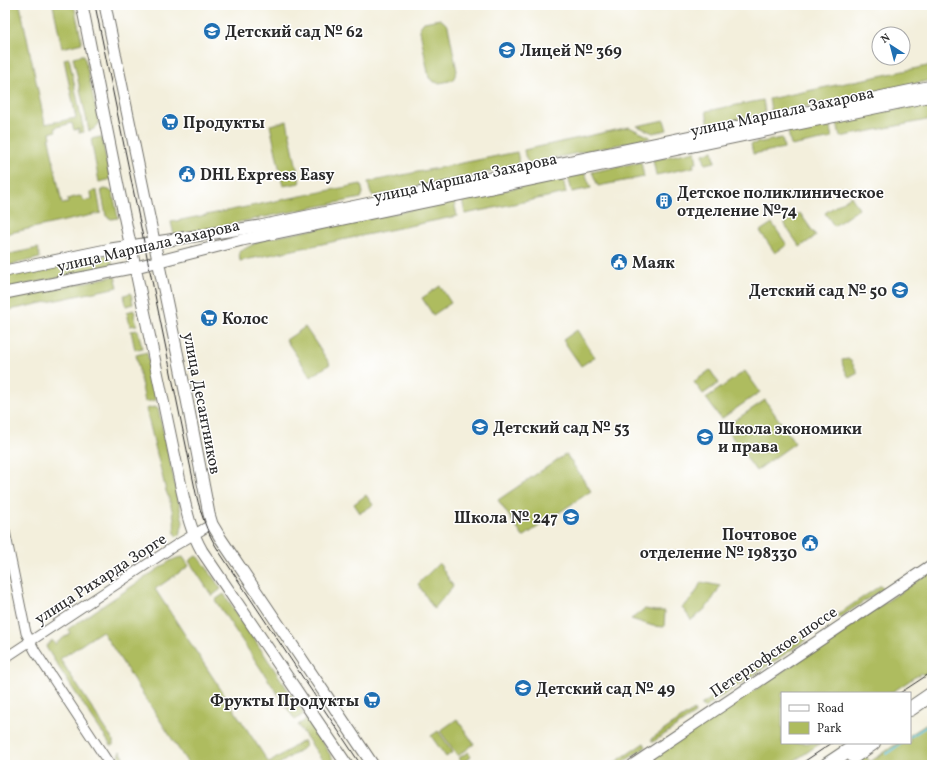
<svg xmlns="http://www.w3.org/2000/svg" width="937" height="770" font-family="Vollkorn,serif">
  <rect width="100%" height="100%" fill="#fff"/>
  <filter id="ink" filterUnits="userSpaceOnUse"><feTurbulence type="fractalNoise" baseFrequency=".025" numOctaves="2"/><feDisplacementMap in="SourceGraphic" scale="8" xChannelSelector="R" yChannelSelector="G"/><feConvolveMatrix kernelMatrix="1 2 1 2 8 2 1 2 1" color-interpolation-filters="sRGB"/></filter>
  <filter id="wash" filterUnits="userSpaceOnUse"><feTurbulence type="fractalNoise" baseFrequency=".012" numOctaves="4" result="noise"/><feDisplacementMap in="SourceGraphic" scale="16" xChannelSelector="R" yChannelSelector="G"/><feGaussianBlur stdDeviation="0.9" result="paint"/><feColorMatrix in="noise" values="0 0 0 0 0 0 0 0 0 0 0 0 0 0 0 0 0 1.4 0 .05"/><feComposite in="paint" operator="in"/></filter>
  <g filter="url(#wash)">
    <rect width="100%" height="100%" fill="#f3efdc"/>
    <g fill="#aebc5e" stroke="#6c7444">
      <path d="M5 5H20L45 124 76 118 64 59 69 58 84 132 79 133V129L74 130 72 123 56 127 55 128 56 131 50 133 51 138 49 139 62 204 68 203 67 199 79 196 82 197 84 201 92 199 91 193 93 191H97L101 213 5 234Z"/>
      <path d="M53 5H74L82 43 62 48Z"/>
      <path d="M440 19 444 22 448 26 457 71 453 80C443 82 437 86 429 78L420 31V27L424 22Z"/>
      <path d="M82 55H84L99 124 94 129 89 131 73 57Z"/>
      <path d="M932 65V80L774 113 771 110 769 99Z"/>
      <path d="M763 100 765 111 763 115 709 126 706 111Z"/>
      <path d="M932 102V119L840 137 837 121Z"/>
      <path d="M664 120 667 130 653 133 637 126Z"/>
      <path d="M287 121 300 183 283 186 270 125Z"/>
      <path d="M829 123 832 138 791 146 788 131Z"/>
      <path d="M629 127 650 137V138L530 163C525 160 525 155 524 150Z"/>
      <path d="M100 137 102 138 110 179 108 180 99 182 91 139Z"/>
      <path d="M782 138 784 148 753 154 751 144Z"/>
      <path d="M695 151 697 163H693L694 167 656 175 653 160Z"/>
      <path d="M713 151 715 162 705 164 703 154Z"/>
      <path d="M517 152C518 157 520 162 516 166L373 196 370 191 368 182Z"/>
      <path d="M641 162 644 177 598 186 592 172Z"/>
      <path d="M585 173 591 188 572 192 568 177Z"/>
      <path d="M563 178 566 193 465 214 462 199Z"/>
      <path d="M361 184 363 193 361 198 174 235 171 222Z"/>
      <path d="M105 189 109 190 113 193 118 218 111 219 106 216 101 190Z"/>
      <path d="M851 196 859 209 834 226 825 213Z"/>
      <path d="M454 201 457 216 240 261 239 252 261 240Z"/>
      <path d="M800 213 816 236 800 247 784 224Z"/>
      <path d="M772 223 787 245 775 253 760 231Z"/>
      <path d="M38 248 40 258 5 266V255Z"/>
      <path d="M110 254 113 266 5 289V276Z"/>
      <path d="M115 276 118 287 5 311V299Z"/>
      <path d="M440 286 451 303 433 315 422 298Z"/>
      <path d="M131 293 133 304 126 306 124 295Z"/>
      <path d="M134 310 135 314 134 315 137 325 130 326 127 312Z"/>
      <path d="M305 327 330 364 311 377 286 340Z"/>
      <path d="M138 330 142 348 135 350 131 331Z"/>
      <path d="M577 330 595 357 581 366 563 340Z"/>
      <path d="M147 352 156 400 145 402 136 355Z"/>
      <path d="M848 359 851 361 858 373 849 378 843 366 842 360Z"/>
      <path d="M710 370 719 383 703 394 694 382Z"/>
      <path d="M745 371 760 392 721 419 706 398Z"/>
      <path d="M765 400 795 443 756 471 725 427Z"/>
      <path d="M154 407 158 408 176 489 183 522 180 534 177 537C173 533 175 525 174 519 172 509 170 500 166 491L146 409Z"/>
      <path d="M566 454 591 491 523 537 498 500Z"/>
      <path d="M366 495 373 505 360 513 354 504Z"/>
      <path d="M196 556 202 561 221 589 212 596 189 561Z"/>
      <path d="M183 557 189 566 155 589 269 763 304 740 306 746 278 765H189L102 631 60 659 113 740V745L111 746 61 671 46 647 52 640 55 644 70 633 68 629 170 561 177 558Z"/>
      <path d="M439 563 453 586 434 609 418 584Z"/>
      <path d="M932 571V669L923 675 921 673 891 693H782V743H821L788 765H643Z"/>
      <path d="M701 582 720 586C711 603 707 609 691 620L682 607C693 599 695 594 701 582Z"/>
      <path d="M881 585 883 589 839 618 837 615Z"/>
      <path d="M224 594 304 714 295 720 215 600Z"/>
      <path d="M645 609 655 611H665L664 627 653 626 631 619Z"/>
      <path d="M804 636 806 640 704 708 701 705Z"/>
      <path d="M694 710 695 714 653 742 651 739Z"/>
      <path d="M307 719 333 759 325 764 298 725Z"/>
      <path d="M457 719 474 744 458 756 440 731Z"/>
      <path d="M932 721V765H852L866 756 870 762 898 743H910V735Z"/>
      <path d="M438 731 453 752 446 757 431 736Z"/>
      <path d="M644 743 646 747 619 765H611Z"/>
      <path d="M120 751 129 765H123L119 759Z"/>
      <path d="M468 752 471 757 462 763 459 758Z"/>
    </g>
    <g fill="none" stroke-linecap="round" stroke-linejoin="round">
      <g stroke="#66c6e4" stroke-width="2">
        <path d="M910 737 932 723"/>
        <path d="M886 754 902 743"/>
        <path d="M858 765 859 764"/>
      </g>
    </g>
  </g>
  <g filter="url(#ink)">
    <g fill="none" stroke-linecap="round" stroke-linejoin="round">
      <g stroke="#717069" stroke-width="11">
        <g id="minor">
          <path d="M5 531 26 633 35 651 110 765"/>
          <path d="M5 658 176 545 212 524"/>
        </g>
      </g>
      <g stroke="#717069" stroke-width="13">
        <g id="tertiary">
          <path d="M82 5 118 186 182 491C187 513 191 532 202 551L347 765"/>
          <path d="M105 5 187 400 209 514 212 524 221 539 373 765"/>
          <path d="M5 271 111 249 260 226 932 86"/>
          <path d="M5 293 136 267 242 240 932 96"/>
          <path d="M633 765 932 565"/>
        </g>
      </g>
      <g stroke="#717069" stroke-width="16">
        <g id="primary">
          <path d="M910 709 932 694"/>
          <path d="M854 756 873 743"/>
          <path d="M827 765 860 743"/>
        </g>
      </g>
      <use href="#minor" stroke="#fff" stroke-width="9"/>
      <use href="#tertiary" stroke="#fff" stroke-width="11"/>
      <use href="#primary" stroke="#fff" stroke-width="14"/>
      <g stroke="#2b2b2b" stroke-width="1">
        <path d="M95 5 194 484C199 509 206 532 220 553L361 765"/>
        <path d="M900 693 932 672"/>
        <path d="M799 765 832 743"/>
      </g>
    </g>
  </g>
  <defs>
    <g id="school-disc" transform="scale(0.9)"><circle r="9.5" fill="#1f6fb2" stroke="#fff"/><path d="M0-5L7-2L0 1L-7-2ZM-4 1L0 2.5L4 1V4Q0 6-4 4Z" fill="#fff"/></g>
    <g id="supermarket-disc" transform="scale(0.9)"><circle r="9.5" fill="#1f6fb2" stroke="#fff"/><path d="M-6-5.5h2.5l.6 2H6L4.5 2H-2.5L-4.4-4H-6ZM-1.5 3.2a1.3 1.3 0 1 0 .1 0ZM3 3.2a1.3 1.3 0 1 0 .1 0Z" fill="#fff"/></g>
    <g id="civic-disc" transform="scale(0.9)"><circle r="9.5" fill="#1f6fb2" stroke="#fff"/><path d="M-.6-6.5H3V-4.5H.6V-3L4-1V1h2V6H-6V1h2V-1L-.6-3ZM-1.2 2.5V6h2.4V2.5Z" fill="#fff"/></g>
    <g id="building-disc" transform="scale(0.9)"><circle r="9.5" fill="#1f6fb2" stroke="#fff"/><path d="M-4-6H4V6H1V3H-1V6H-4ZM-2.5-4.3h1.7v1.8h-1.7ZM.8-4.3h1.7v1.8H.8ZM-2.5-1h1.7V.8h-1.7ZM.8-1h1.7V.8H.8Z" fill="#fff"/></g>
  </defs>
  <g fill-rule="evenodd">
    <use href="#school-disc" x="212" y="31"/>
    <use href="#school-disc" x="507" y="50"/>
    <use href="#supermarket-disc" x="170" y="122"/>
    <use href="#civic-disc" x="187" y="174"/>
    <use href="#building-disc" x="664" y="201"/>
    <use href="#civic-disc" x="619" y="262"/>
    <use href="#school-disc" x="900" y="290"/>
    <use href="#supermarket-disc" x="209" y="318"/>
    <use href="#school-disc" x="480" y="427"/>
    <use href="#school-disc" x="705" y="437"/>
    <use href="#school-disc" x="571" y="517"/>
    <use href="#civic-disc" x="810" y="543"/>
    <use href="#school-disc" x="523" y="688"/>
    <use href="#supermarket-disc" x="372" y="700"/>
  </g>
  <g text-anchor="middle" stroke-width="3" stroke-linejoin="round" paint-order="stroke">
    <g font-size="16" font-weight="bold" fill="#2b2b2b" stroke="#fff" text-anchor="start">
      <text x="225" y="37">Детский сад № 62</text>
      <text x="520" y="56">Лицей № 369</text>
      <text x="183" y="128">Продукты</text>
      <text x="200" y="180">DHL Express Easy</text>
      <text x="677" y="198">Детское поликлиническое<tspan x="677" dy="18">отделение №74</tspan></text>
      <text x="632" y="268">Маяк</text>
      <text x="887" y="296" text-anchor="end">Детский сад № 50</text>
      <text x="222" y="324">Колос</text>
      <text x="493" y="433">Детский сад № 53</text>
      <text x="718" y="434">Школа экономики<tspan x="718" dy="18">и права</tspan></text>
      <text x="558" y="523" text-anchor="end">Школа № 247</text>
      <text x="797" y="540" text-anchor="end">Почтовое<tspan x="797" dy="18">отделение № 198330</tspan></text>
      <text x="536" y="694">Детский сад № 49</text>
      <text x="359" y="706" text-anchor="end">Фрукты Продукты</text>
    </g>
    <g font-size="16" fill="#2b2b2b" stroke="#fff">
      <text transform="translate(782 111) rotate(-12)" y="6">улица Маршала Захарова</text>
      <text transform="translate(465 177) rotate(-12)" y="6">улица Маршала Захарова</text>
      <text transform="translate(148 245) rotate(-13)" y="6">улица Маршала Захарова</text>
      <text transform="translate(203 403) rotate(79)" y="6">улица Десантников</text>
      <text transform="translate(100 578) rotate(-33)" y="6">улица Рихарда Зорге</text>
      <text transform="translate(773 651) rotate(-34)" y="6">Петергофское шоссе</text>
    </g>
  </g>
  <rect width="937" height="770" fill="none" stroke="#fff" stroke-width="20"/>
  <rect x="781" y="692" width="130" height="52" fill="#ffffff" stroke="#aaaaaa"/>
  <rect x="789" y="705" width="20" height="6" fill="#ffffff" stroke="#aaaaaa"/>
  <text x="817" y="712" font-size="12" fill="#2b2b2b">Road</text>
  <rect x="789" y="722" width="20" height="12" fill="#aebc5e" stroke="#aaaaaa"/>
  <text x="817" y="732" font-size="12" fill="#2b2b2b">Park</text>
  <g transform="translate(891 46) rotate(324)"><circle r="19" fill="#ffffff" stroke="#aaaaaa"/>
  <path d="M0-3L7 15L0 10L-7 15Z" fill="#1f6fb2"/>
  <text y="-6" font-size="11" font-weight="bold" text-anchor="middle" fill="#2b2b2b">N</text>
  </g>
</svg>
